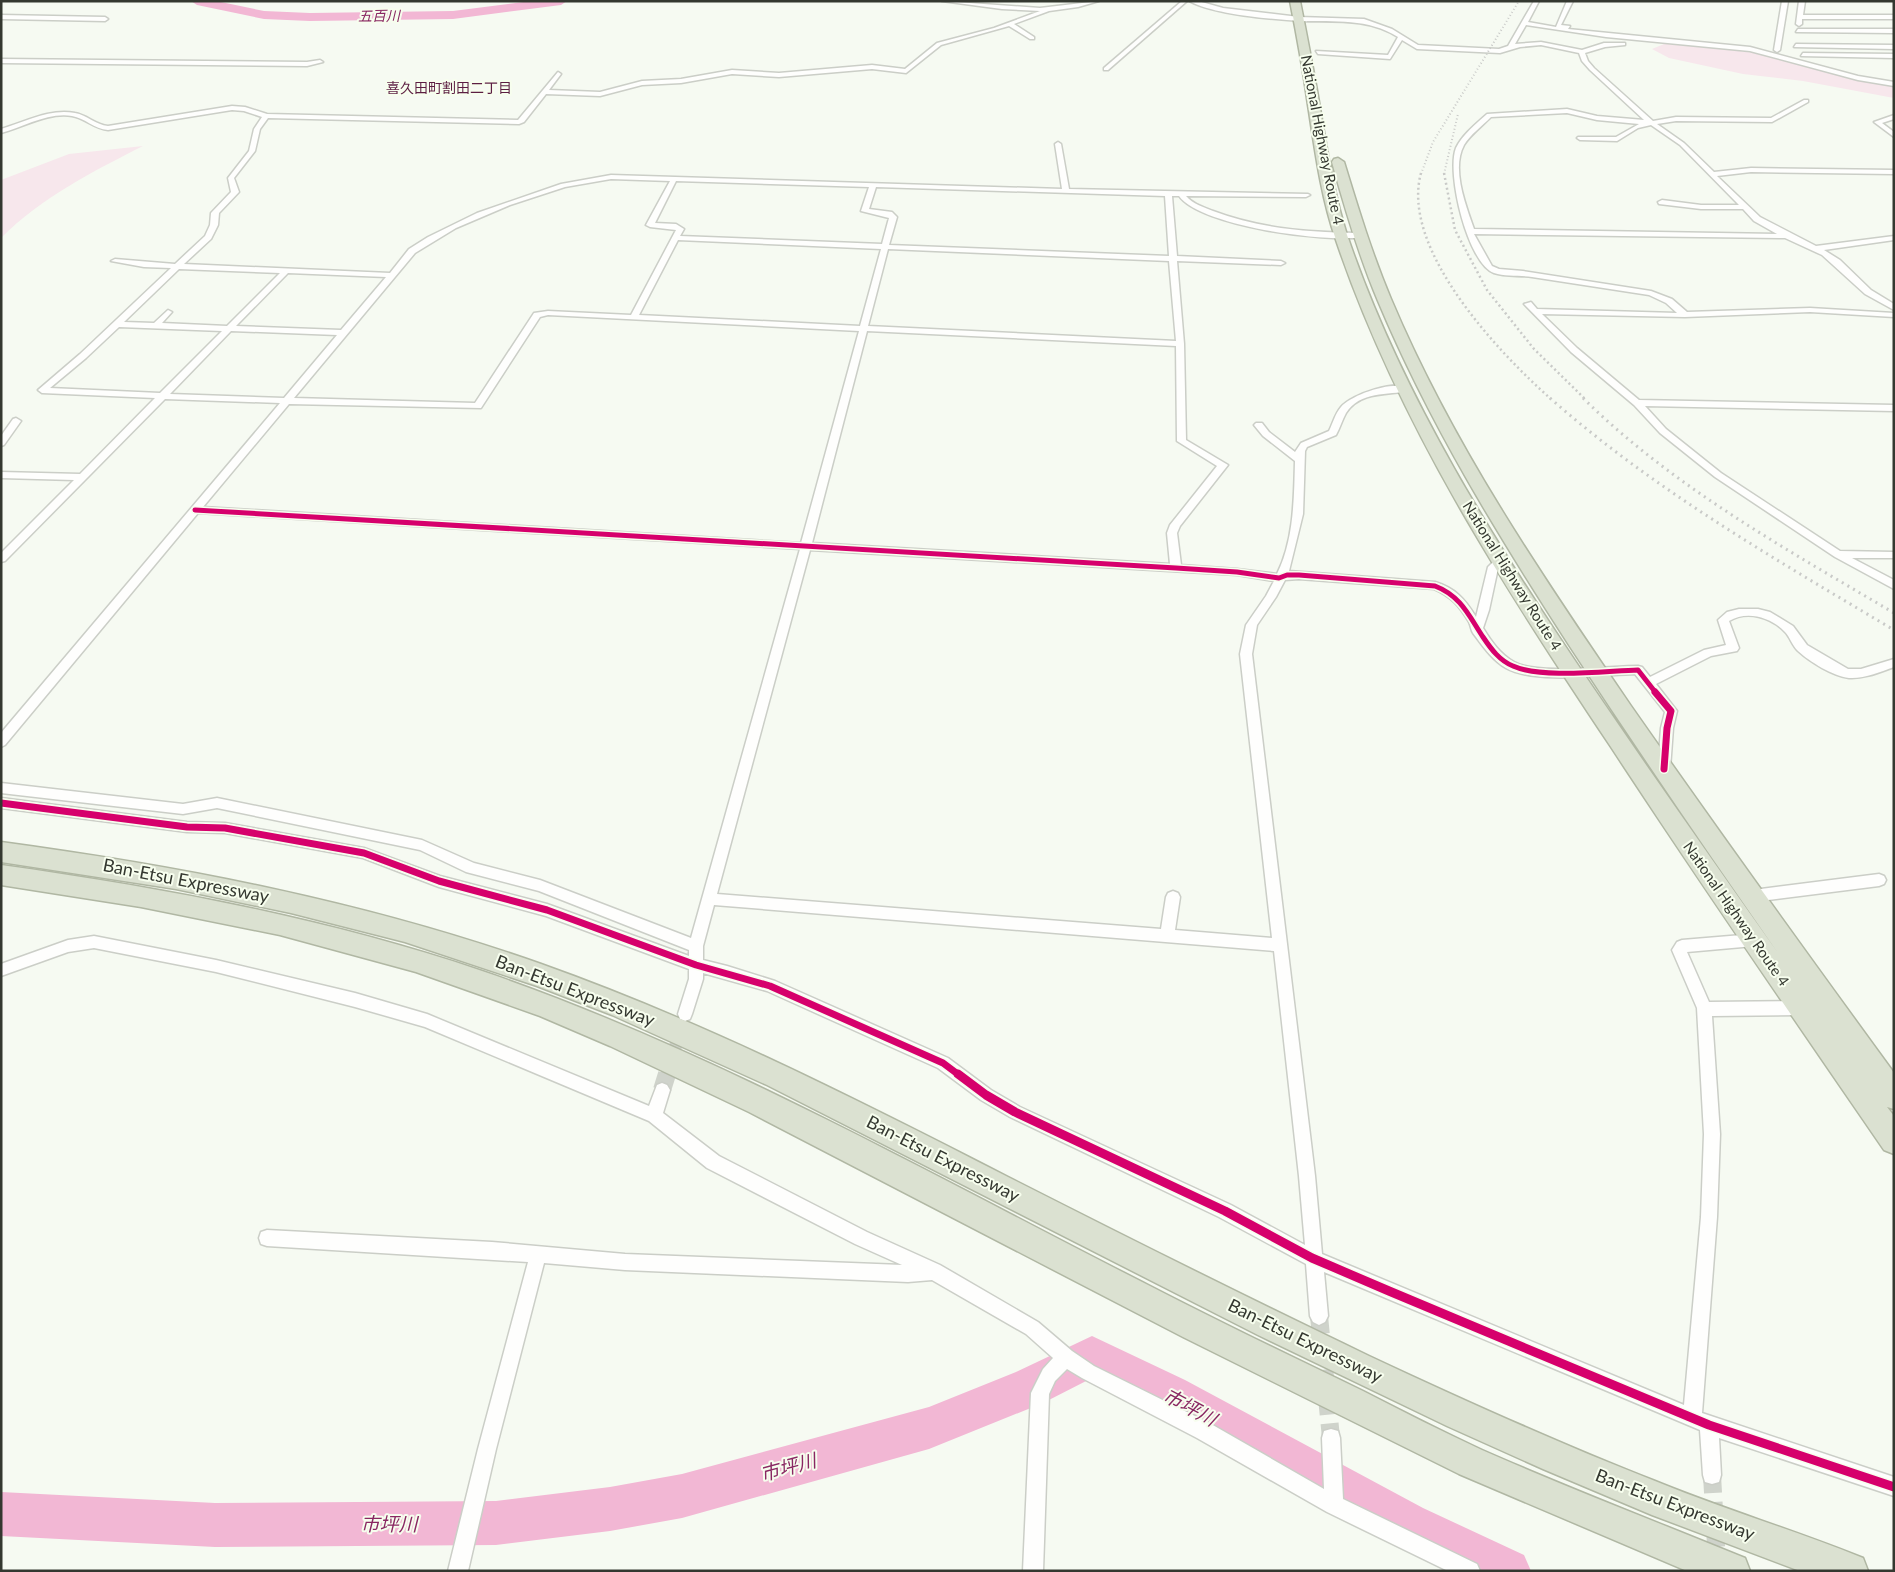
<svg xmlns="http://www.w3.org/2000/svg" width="1895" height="1572" font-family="Lato,'Noto Sans JP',sans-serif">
  <rect width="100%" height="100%" fill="#f6faf2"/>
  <g fill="#f7e7ec">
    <path d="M1680 43 1762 54 1873 83 1894 86V98L1803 81 1743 74 1669 58 1652 49 1664 44Z"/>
    <path d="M143 146C92 172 42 197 1 238V180L69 154Z"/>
  </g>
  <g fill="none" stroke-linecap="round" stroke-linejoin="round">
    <g fill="#f2b7d4" fill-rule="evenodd">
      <path d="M191 1H216L264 11 310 13 453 11 531 1H567L561 5 453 19 310 21 264 19 197 5Z"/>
      <path d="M1092 1336 1185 1380 1423 1508 1524 1555 1531 1571H1457L1391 1540 1155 1410 1092 1378 1043 1403 929 1449 682 1518 610 1531 496 1545 215 1547 1 1536V1492L215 1503 496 1501 610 1487 682 1474 929 1407 1016 1372Z"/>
    </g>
    <path stroke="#cfd3cb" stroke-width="13" stroke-dasharray="13 7" stroke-linecap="butt" d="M667 1075 681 1028"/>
    <g stroke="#cfd3cb" stroke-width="18" stroke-dasharray="18 9" stroke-linecap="butt">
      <path d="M662 1090 667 1074"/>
      <path d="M1319 1316 1331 1438"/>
      <path d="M1712 1475 1717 1563"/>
    </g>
    <g stroke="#cbcec7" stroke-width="3">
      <g id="street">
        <path d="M942 1 1040 8 1099 1 1078 7 1049 11 1014 24 1034 37V39H1030L1009 26 941 45 906 73 872 69 779 77 732 74 681 83 642 85 600 96 546 94 524 122 519 124 268 118 260 129 255 151 234 178 239 192 219 213 218 225 211 239 184 264 390 273 409 249 428 237 477 213 561 184 611 175 1062 189 1055 144 1058 142 1061 144 1069 189 1308 194 1310 195 1306 197 1186 196C1193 204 1203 207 1213 211 1260 229 1309 232 1359 233H1362V237C1326 243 1200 226 1179 196H1172L1177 256 1281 261 1285 263 1281 265 1177 261 1184 344 1186 440 1228 465 1180 526 1177 533 1181 565 1237 569 1277 574C1294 540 1294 499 1295 461L1263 436 1254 425 1256 423H1262L1269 432 1295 452 1301 443 1329 431C1333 423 1335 414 1341 407 1352 394 1397 379 1410 389L1409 391C1388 395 1360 391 1346 413 1342 420 1340 428 1336 435L1307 447 1305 451 1303 514 1289 571 1435 582C1455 588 1465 599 1476 617L1488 567 1497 558H1505L1506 560 1498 568 1489 610 1483 628C1491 641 1500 654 1514 662 1537 675 1610 666 1638 666L1642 667 1650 677 1704 650 1726 645 1718 620 1727 612 1739 609H1758L1770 612 1793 626 1807 645 1848 669H1861L1894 659V667C1880 672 1864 679 1849 678 1833 676 1810 662 1798 651 1792 645 1790 637 1785 632 1771 617 1747 610 1729 621L1739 648 1737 651 1711 656 1656 684 1677 711 1673 728 1670 769 1668 772H1660L1658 769 1661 728 1665 712 1635 674C1602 675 1534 684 1506 668 1492 660 1482 645 1473 633 1471 630 1471 626 1469 622 1460 607 1451 596 1434 589L1299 579 1285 580 1276 597 1257 625 1252 654 1315 1176 1322 1254 1684 1405 1701 1217 1704 1134 1697 1008 1672 950 1677 942 1682 940 1754 934 1759 936 1761 940 1759 944 1754 946 1687 952 1709 1002 1802 1001 1807 1003 1809 1008 1807 1013 1802 1015 1712 1016 1720 1134 1717 1217 1702 1413 1894 1477V1496L1719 1438 1721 1475 1719 1482 1712 1484 1705 1482 1703 1475 1700 1430 1324 1272 1328 1316 1325 1322 1319 1325 1313 1322 1310 1316 1306 1264 1219 1217 1010 1117 981 1100 938 1068 767 991 703 973V979L692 1014 690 1019 685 1021 680 1019 678 1014 689 979V969L546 916 439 887 363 858 225 833 187 832 1 808V798L187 822 225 823 364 848 440 876 547 904 689 956V950L539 891 466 872 420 850 217 808 183 814 1 793V783L183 804 217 798 422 840 474 863 540 880 691 938 800 549 198 513 5 745 1 747V733L280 403 165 399 5 561 1 562V553L74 480 1 478V472L80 474 155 398 42 393 38 390 80 354 171 268 144 267 111 261 115 259 175 264 205 236 210 225 211 213 231 192 228 178 249 151 254 129 262 117 244 111 232 110 108 130C94 129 85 118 72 116 48 112 24 127 1 133V129C25 122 50 108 75 113 87 115 96 125 108 126L232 106 245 107 267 114 518 120 558 72 561 74 549 90 600 92 642 81 681 79 732 70 779 73 872 65 905 69 937 43 994 28 1040 11 1002 9ZM611 179 670 181 646 225 650 227 676 230 631 315 548 311 534 313 475 403 294 398 415 253 456 228 510 205 565 187ZM676 181 869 187 861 211 889 218 882 244 680 236 684 229 676 224 655 223ZM876 187 1165 196 1169 256 889 245 897 217 892 212 869 209ZM678 240 881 249 860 326 639 315ZM888 249 1169 261 1176 341 868 326ZM179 269 280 273 227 326 162 323 172 312 168 310 154 323 124 322ZM288 273 386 277 341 330 236 326ZM548 315 859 331 801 543 203 507 289 404 481 408 540 317ZM119 327 222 331 160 393 50 388 86 358ZM231 331 337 335 284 398 170 394ZM867 331 1176 346 1177 441 1217 466 1170 525 1167 533 1170 564 812 543ZM810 550 1237 575 1274 581 1266 596 1246 625 1240 654 1272 938 1175 930 1180 897 1178 893 1173 891 1168 893 1166 897 1161 929 717 894ZM714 905 1274 951 1299 1176 1305 1245 1231 1205 1020 1107 991 1090 948 1058 775 981 727 966 703 960V946Z"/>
        <path d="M1182 1H1187L1108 70H1104V68Z"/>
        <path d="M1189 1H1198L1223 8 1299 17 1364 19 1392 29 1418 45 1499 49 1508 46 1534 1H1539L1528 22 1556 27 1567 1H1573L1561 25 1570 26 1568 29 1750 47 1858 76 1894 82V86L1858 80 1750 51 1606 37 1526 25 1515 44 1541 42 1582 50 1604 43H1625V45L1605 47 1585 53 1588 61 1594 68 1653 121 1676 117 1771 118 1804 100H1808V102L1772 122 1676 121 1657 124 1684 143 1714 172 1751 168 1894 170V174L1751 172 1717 176 1760 217 1816 246 1894 236V240L1824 250 1840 260 1871 290 1894 304V310L1865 294 1822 255 1785 238 1474 234 1492 266 1499 269 1523 271 1651 291 1672 299 1687 312 1810 308 1894 313V317L1810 312 1685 317 1542 314 1577 348 1639 400 1894 405V411L1645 406 1666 429 1721 473 1840 551 1894 552V558H1852L1894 580V589L1835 557 1715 477 1660 433 1634 405 1571 352 1524 304 1531 302 1537 309 1677 313 1666 303 1649 295C1610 289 1571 283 1532 277 1520 275 1505 277 1494 273 1468 264 1446 173 1456 148 1462 135 1477 123 1487 114L1567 109 1597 116 1644 120 1590 70 1582 61 1579 53 1541 45 1520 47 1500 53 1417 49 1402 40 1390 59 1318 54 1316 51 1388 55 1398 37C1368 18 1335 22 1301 21 1271 19 1215 15 1189 1ZM1567 113 1597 120 1639 124 1616 137H1578L1577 138 1580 140 1617 141 1638 128 1651 125 1680 145 1739 205H1701L1662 200 1658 202 1659 204 1701 209H1743L1754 221 1777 234 1474 229C1466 206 1451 169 1464 145 1470 135 1482 126 1491 117Z"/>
        <path d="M1782 1H1788L1780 50 1777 52 1774 50Z"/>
        <path d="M1799 1H1805L1803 15H1894V19H1802V24L1799 26 1796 24Z"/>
        <path d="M1 15 105 17 108 19 105 21 1 19Z"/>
        <path d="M1798 29H1894V33L1796 32Z"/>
        <path d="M1796 44 1894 45V49L1794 47Z"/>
        <path d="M1803 53 1894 54V58L1801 56Z"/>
        <path d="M1 59 307 62 320 60 323 62 307 66 1 63Z"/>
        <path d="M1894 115V119L1882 123 1894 132V137L1874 122Z"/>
        <path d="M16 418 21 421 4 445 1 446V436L13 419Z"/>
        <path d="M1879 874 1884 876 1886 880 1884 884 1879 886 1753 902 1748 900 1746 896 1748 892 1753 890Z"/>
        <path d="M94 936 216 960 355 993 427 1014 649 1106 657 1085 662 1083 667 1085 670 1090 663 1113 719 1156 867 1232 940 1265 1038 1322 1072 1351 1094 1366 1211 1424 1324 1489 1322 1438 1324 1431 1331 1429 1338 1431 1340 1438 1343 1499 1477 1564 1480 1571H1448L1327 1512 1197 1438 1082 1378 1067 1369 1055 1381 1049 1394 1043 1571H1023L1031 1393 1043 1369 1053 1358 1026 1334 932 1280 908 1282 625 1270 544 1263 496 1449 468 1571H448L478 1449 528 1262 267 1246 261 1244 259 1238 261 1232 267 1230 492 1242 625 1254 902 1265 855 1244 707 1168 649 1121 425 1027 355 1007 216 972 94 948 68 952 1 976V964L68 940Z"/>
      </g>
    </g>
    <g stroke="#b0b7a3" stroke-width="3">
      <g id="highway">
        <path d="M1290 1H1300C1307 37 1314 72 1320 108 1327 150 1334 194 1347 235 1402 397 1496 545 1592 686 1653 776 1715 864 1778 953 1707 851 1637 749 1569 645 1498 535 1429 423 1378 301 1359 256 1345 209 1332 162L1334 159 1338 158 1344 162C1358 208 1372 254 1391 299 1452 444 1542 576 1631 706 1717 829 1805 951 1894 1073V1109L1887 1107 1894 1116V1154L1884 1150C1792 1016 1700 883 1611 747 1504 587 1398 423 1336 240 1321 197 1315 150 1308 105 1303 70 1297 36 1290 1Z"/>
        <path d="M1 842C185 867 366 902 541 964 702 1021 856 1099 1008 1177 1128 1238 1248 1298 1369 1356 1463 1400 1558 1443 1655 1481 1723 1509 1794 1530 1863 1558L1868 1571H1800L1652 1515 1543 1469 1447 1426 1258 1335 767 1085 612 1015 537 986 405 942 291 913 176 889 1 862Z"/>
        <path d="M1 865C164 888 326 918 482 971 715 1051 931 1175 1150 1286 1220 1322 1292 1357 1363 1391 1402 1411 1441 1431 1482 1450 1568 1488 1657 1522 1745 1558L1750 1571H1687L1459 1474 1183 1337 749 1112 610 1046 540 1016 416 972 280 935 141 907 1 885Z"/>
      </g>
    </g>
    <use href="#street" fill="#fefefd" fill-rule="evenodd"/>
    <use href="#highway" fill="#dbe1d1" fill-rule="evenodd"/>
    <g stroke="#c9cac8" stroke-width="2" stroke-dasharray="1 2.5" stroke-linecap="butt">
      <path d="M1421 174 1433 142 1519 1"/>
      <path d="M1444 174 1458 114"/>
    </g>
    <g stroke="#c9cac8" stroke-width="2.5" stroke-dasharray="2 3" stroke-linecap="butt">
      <path d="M1421 173C1400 249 1499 353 1551 399"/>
      <path d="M1444 173 1455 230 1487 290 1534 349 1585 399"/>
    </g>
    <g stroke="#c9cac8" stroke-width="3" stroke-dasharray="2 4.5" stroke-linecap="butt">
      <path d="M1550 398C1654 490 1775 559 1894 630"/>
      <path d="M1583 398C1673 487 1786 549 1894 613"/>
    </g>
    <g stroke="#f7feee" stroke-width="8">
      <path id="cycleway-far2" d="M195 510 1176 568 1237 572 1279 578 1287 575H1299L1435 586C1461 596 1469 616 1483 637 1491 649 1500 661 1513 666 1542 679 1605 671 1638 670L1656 693"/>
    </g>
    <g stroke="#f7feee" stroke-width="10">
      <g id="cycleway-far1">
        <path d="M1655 692 1671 711 1667 728 1664 769"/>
        <path d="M1 803 187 827 225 828 364 853 439 881 547 910 696 965 770 986 943 1063 959 1075"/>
      </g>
    </g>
    <g stroke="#f7feee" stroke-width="12">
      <path id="cycleway" d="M958 1074 986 1095 1015 1112 1225 1211 1312 1258 1389 1291 1709 1425 1894 1487"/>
    </g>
    <use href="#cycleway-far2" stroke="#d6006c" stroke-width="5"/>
    <use href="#cycleway-far1" stroke="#d6006c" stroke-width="7"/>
    <use href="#cycleway" stroke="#d6006c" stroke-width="9"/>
  </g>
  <g text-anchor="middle" stroke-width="4" stroke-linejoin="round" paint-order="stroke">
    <g font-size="14" font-style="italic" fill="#892762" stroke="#f7feee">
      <text transform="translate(379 16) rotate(-1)" y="5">五百川</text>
    </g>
    <g font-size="14" fill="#5c1e42" stroke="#f7feee">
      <text x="449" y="93">喜久田町割田二丁目</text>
    </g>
    <g font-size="15" fill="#343830" stroke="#f7feee">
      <text transform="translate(1322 140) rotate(79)" y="5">National Highway Route 4</text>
      <text transform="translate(1512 576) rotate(58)" y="5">National Highway Route 4</text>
      <text transform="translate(1736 914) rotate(55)" y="5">National Highway Route 4</text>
    </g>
    <g font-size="18" fill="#343830" stroke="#f7feee">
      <text transform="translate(186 881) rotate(11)" y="6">Ban-Etsu Expressway</text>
      <text transform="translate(575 991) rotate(21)" y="6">Ban-Etsu Expressway</text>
      <text transform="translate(943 1159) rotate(27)" y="6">Ban-Etsu Expressway</text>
      <text transform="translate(1305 1341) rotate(26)" y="6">Ban-Etsu Expressway</text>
      <text transform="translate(1675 1505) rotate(21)" y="6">Ban-Etsu Expressway</text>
    </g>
    <g font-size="19" font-style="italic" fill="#892762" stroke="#f7feee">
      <text transform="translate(1190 1407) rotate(28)" y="7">市坪川</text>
      <text transform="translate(788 1467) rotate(-15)" y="7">市坪川</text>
      <text x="389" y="1531">市坪川</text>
    </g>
  </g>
  <rect width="1895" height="1572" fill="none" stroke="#343830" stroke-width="5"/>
</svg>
